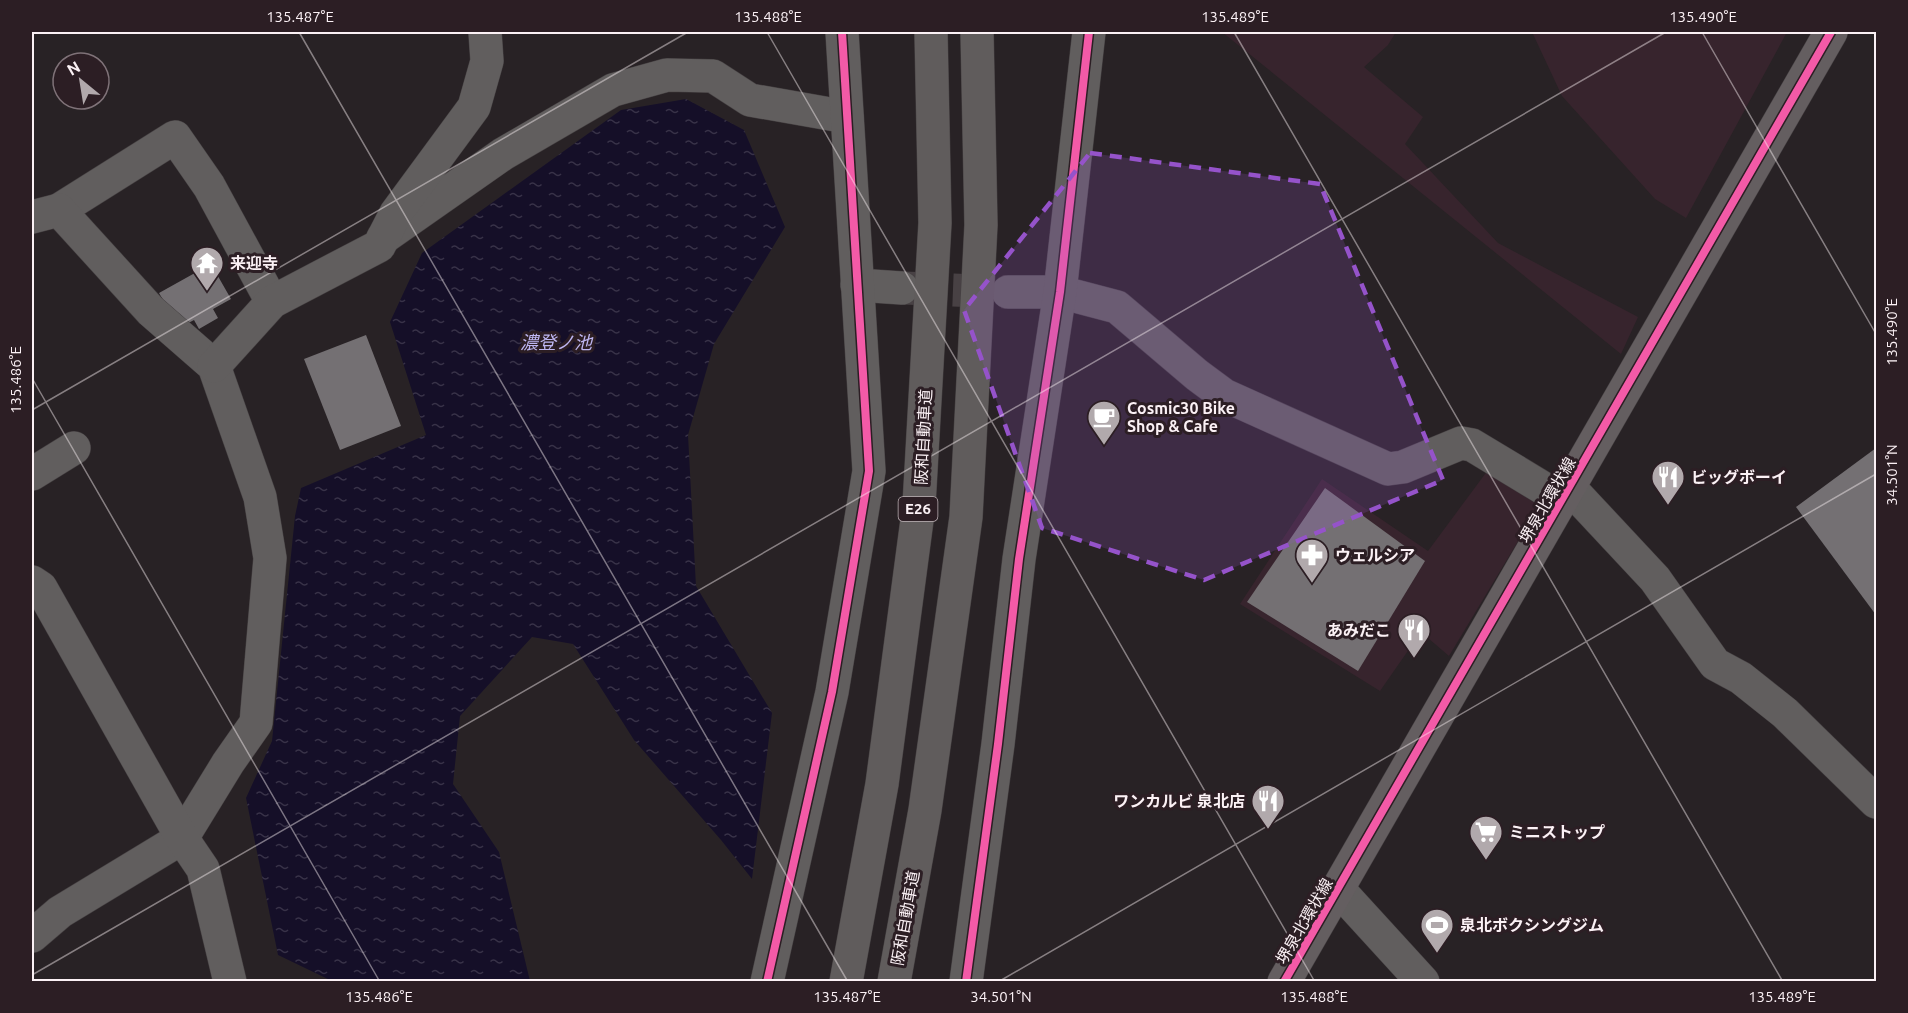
<svg xmlns="http://www.w3.org/2000/svg" width="1908" height="1013" font-family="Ubuntu,'Noto Sans JP',sans-serif">
  <defs>
    <pattern id="water-ripples" width="26" height="14" patternUnits="userSpaceOnUse" patternTransform="scale(1.5)"><rect width="26" height="14" fill="#150f28"/><path d="M2 4q2-2 4 0t4 0M15 11q2-2 4 0t4 0" fill="none" stroke="#383248"/></pattern>
  </defs>
  <rect width="100%" height="100%" fill="#282225"/>
  <g fill="#37242d">
    <path d="M1222 32H1396L1388 45 1364 67 1423 117 1405 144 1498 243 1638 317 1621 354Z"/>
    <path d="M1532 32H1787L1686 218 1655 199 1562 96Z"/>
    <path d="M1488 470 1541 503 1449 656 1421 632 1380 691 1240 604 1322 479 1428 551Z"/>
  </g>
  <path fill="url(#water-ripples)" d="M686 99 744 130 785 227 714 344 688 435 696 586 772 713 752 879 721 840 634 740 573 644 532 637 460 716 453 784 499 852 530 981H332L278 955 246 798 272 741 295 516 301 488 426 435 390 322 422 253 621 110Z"/>
  <g fill="#747073">
    <path d="M211 264 231 299 213 309 218 318 199 329 194 320 179 328 159 293Z"/>
    <path d="M366 335 401 426 340 450 304 359Z"/>
    <path d="M1876 448V615L1796 507Z"/>
    <path d="M1325 488 1425 561 1358 671 1247 602Z"/>
  </g>
  <g fill="none" stroke-linecap="round" stroke-linejoin="round">
    <path stroke="#484144" stroke-width="33" stroke-dasharray="33 16" stroke-linecap="butt" d="M904 288 1006 292"/>
    <g stroke="#454042" stroke-width="34">
      <g id="minor">
        <path d="M59 210 175 137 209 186 272 302"/>
        <path d="M32 217 59 210 151 311 214 366 260 497 270 558 256 723 228 763 182 838 60 912 32 936"/>
        <path d="M383 238 503 154 613 90 667 75 713 76 750 100 847 117"/>
        <path d="M857 285 902 288"/>
        <path d="M1008 292H1060L1117 307 1197 375 1224 395 1388 469 1403 467 1461 443 1472 445 1563 500"/>
        <path d="M214 366 272 302 379 246 396 213 474 107 487 61 485 32"/>
        <path d="M32 474 74 448"/>
        <path d="M1570 488 1655 579 1715 664 1741 678 1785 713 1876 802"/>
        <path d="M32 582 41 588 182 838 203 869 230 982"/>
        <path d="M1338 889 1423 982"/>
        <path d="M767 982 832 692 869 471 842 32"/>
        <path d="M966 982 998 744 1019 559 1060 292 1089 32"/>
      </g>
    </g>
    <g stroke="#454042" stroke-width="34">
      <path id="major" d="M1284 982 1831 32"/>
    </g>
    <g stroke="#454042" stroke-width="34">
      <g id="highway">
        <path d="M846 982 882 784 919 505 935 223 931 32"/>
        <path d="M894 982 925 810 966 517 981 225 977 32"/>
      </g>
    </g>
    <use href="#minor" stroke="#615e5e" stroke-width="33"/>
    <use href="#major" stroke="#645e60" stroke-width="33"/>
    <use href="#highway" stroke="#605c5c" stroke-width="33"/>
    <g stroke="#2c1e24" stroke-width="11">
      <g id="cycleway">
        <path d="M767 982 832 692 869 471 842 32"/>
        <path d="M966 982 998 744 1019 559 1060 292 1089 32"/>
        <path d="M1284 982 1831 32"/>
      </g>
    </g>
    <use href="#cycleway" stroke="#f35aa7" stroke-width="8"/>
  </g>
  <path fill="#9553ca" fill-opacity="0.2" stroke="#9553ca" stroke-width="4.5" stroke-dasharray="12 8" stroke-linejoin="round" d="M1090 153 1320 184 1443 480 1204 580 1042 528 964 310Z"/>
  <path fill="none" stroke="#fbf1f5" stroke-width="1.5" stroke-opacity="0.45" d="M299 32 848 982M767 32 1315 982M1234 32 1783 982M1702 32 1876 334M32 378 380 982M32 410 688 32M32 975 1666 32M998 982 1876 474"/>
  <defs>
    <g id="temple-pin" transform="scale(1.725)"><path d="M0 17L-7.5 6A9.5 9.5 0 1 1 7.5 6Z" fill="#b1a9ac" stroke="#2c1e24"/><path d="M0-6L5-2H3V0L6.5 2.5H4V6H1.5V3h-3V6H-4V2.5H-6.5L-3 0V-2H-5Z" fill="#fff"/></g>
    <g id="cafe-pin" transform="scale(1.725)"><path d="M0 17L-7.5 6A9.5 9.5 0 1 1 7.5 6Z" fill="#b1a9ac" stroke="#2c1e24"/><path d="M-5.5-4.5H6V0H3Q3 3.5 0 3.5H-2.5Q-5.5 3.5-5.5 0ZM3-3.2v2h1.7v-2ZM-6 4.5H4V6H-6Z" fill="#fff"/></g>
    <g id="restaurant-pin" transform="scale(1.725)"><path d="M0 17L-7.5 6A9.5 9.5 0 1 1 7.5 6Z" fill="#b1a9ac" stroke="#2c1e24"/><path d="M-5-6h1v4h1v-4h1v4h1v-4h1v5L-1.5 .5V6h-2V.5L-5-1ZM5-6V6H3V1.5H1.5Q1.5-4 5-6Z" fill="#fff"/></g>
    <g id="pharmacy-pin" transform="scale(1.725)"><path d="M0 17L-7.5 6A9.5 9.5 0 1 1 7.5 6Z" fill="#b1a9ac" stroke="#2c1e24"/><path d="M-2-6h4v4h4v4h-4v4h-4v-4h-4v-4h4Z" fill="#fff"/></g>
    <g id="supermarket-pin" transform="scale(1.725)"><path d="M0 17L-7.5 6A9.5 9.5 0 1 1 7.5 6Z" fill="#b1a9ac" stroke="#2c1e24"/><path d="M-6-5.5h2.5l.6 2H6L4.5 2H-2.5L-4.4-4H-6ZM-1.5 3.2a1.3 1.3 0 1 0 .1 0ZM3 3.2a1.3 1.3 0 1 0 .1 0Z" fill="#fff"/></g>
    <g id="stadium-pin" transform="scale(1.725)"><path d="M0 17L-7.5 6A9.5 9.5 0 1 1 7.5 6Z" fill="#b1a9ac" stroke="#2c1e24"/><path d="M0-5a6.5 5 0 1 0 0 10a6.5 5 0 1 0 0-10ZM-3.5-1.8h7v3.6h-7Z" fill="#fff"/></g>
  </defs>
  <g fill-rule="evenodd">
    <use href="#temple-pin" x="207" y="263"/>
    <use href="#cafe-pin" x="1104" y="417"/>
    <use href="#restaurant-pin" x="1668" y="477"/>
    <use href="#pharmacy-pin" x="1312" y="555"/>
    <use href="#restaurant-pin" x="1414" y="630"/>
    <use href="#restaurant-pin" x="1268" y="801"/>
    <use href="#supermarket-pin" x="1486" y="832"/>
    <use href="#stadium-pin" x="1437" y="925"/>
  </g>
  <g text-anchor="middle" stroke-width="6" stroke-linejoin="round" paint-order="stroke">
    <rect fill="#2c1e24" stroke="#bdb2b6" stroke-width="1.5" x="898.5" y="497" width="39" height="24" rx="4.5"/>
    <g font-size="15" font-weight="bold" fill="#fbf1f5">
      <text x="918" y="514">E26</text>
    </g>
    <g font-size="16" font-weight="bold" fill="#fbf1f5" stroke="#2c1e24" text-anchor="start">
      <text x="230" y="269">来迎寺</text>
      <text x="1127" y="414">Cosmic30 Bike<tspan x="1127" dy="18">Shop &amp; Cafe</tspan></text>
      <text x="1691" y="483">ビッグボーイ</text>
      <text x="1335" y="561">ウェルシア</text>
      <text x="1391" y="636" text-anchor="end">あみだこ</text>
      <text x="1245" y="807" text-anchor="end">ワンカルビ 泉北店</text>
      <text x="1509" y="838">ミニストップ</text>
      <text x="1460" y="931">泉北ボクシングジム</text>
    </g>
    <g font-size="16" fill="#fbf1f5" stroke="#2c1e24">
      <text transform="translate(923 437) rotate(-87)" y="6">阪和自動車道</text>
      <text transform="translate(1547 500) rotate(-60)" y="6">堺泉北環状線</text>
      <text transform="translate(905 918) rotate(-80)" y="6">阪和自動車道</text>
      <text transform="translate(1304 921) rotate(-60)" y="6">堺泉北環状線</text>
    </g>
    <g font-size="18" font-style="italic" fill="#beb6f1" stroke="#2c1e24">
      <text x="556" y="349">濃登ノ池</text>
    </g>
  </g>
  <rect width="1908" height="1013" fill="none" stroke="#2c1e24" stroke-width="66"/>
  <g transform="translate(81 81) rotate(330)"><circle r="28" fill="#2c1e24" stroke="#7f7278" stroke-width="1.5"/>
  <path d="M0-4.5L10 22L0 15L-10 22Z" fill="#b1a9ac"/>
  <text y="-9" font-size="16" font-weight="bold" text-anchor="middle" fill="#fbf1f5">N</text>
  </g>
  <rect x="33" y="33" width="1842" height="947" fill="none" stroke="#fbf1f5" stroke-width="2"/>
  <g font-size="15" text-anchor="middle" fill="#fbf1f5">
    <text x="300" y="22">135.487°E</text>
    <text x="768" y="22">135.488°E</text>
    <text x="1235" y="22">135.489°E</text>
    <text x="1703" y="22">135.490°E</text>
    <text transform="translate(1892 332) rotate(-90)" y="5">135.490°E</text>
    <text transform="translate(16 380) rotate(-90)" y="5">135.486°E</text>
    <text transform="translate(1892 475) rotate(-90)" y="5">34.501°N</text>
    <text x="379" y="1002">135.486°E</text>
    <text x="847" y="1002">135.487°E</text>
    <text x="1001" y="1002">34.501°N</text>
    <text x="1314" y="1002">135.488°E</text>
    <text x="1782" y="1002">135.489°E</text>
  </g>
</svg>
